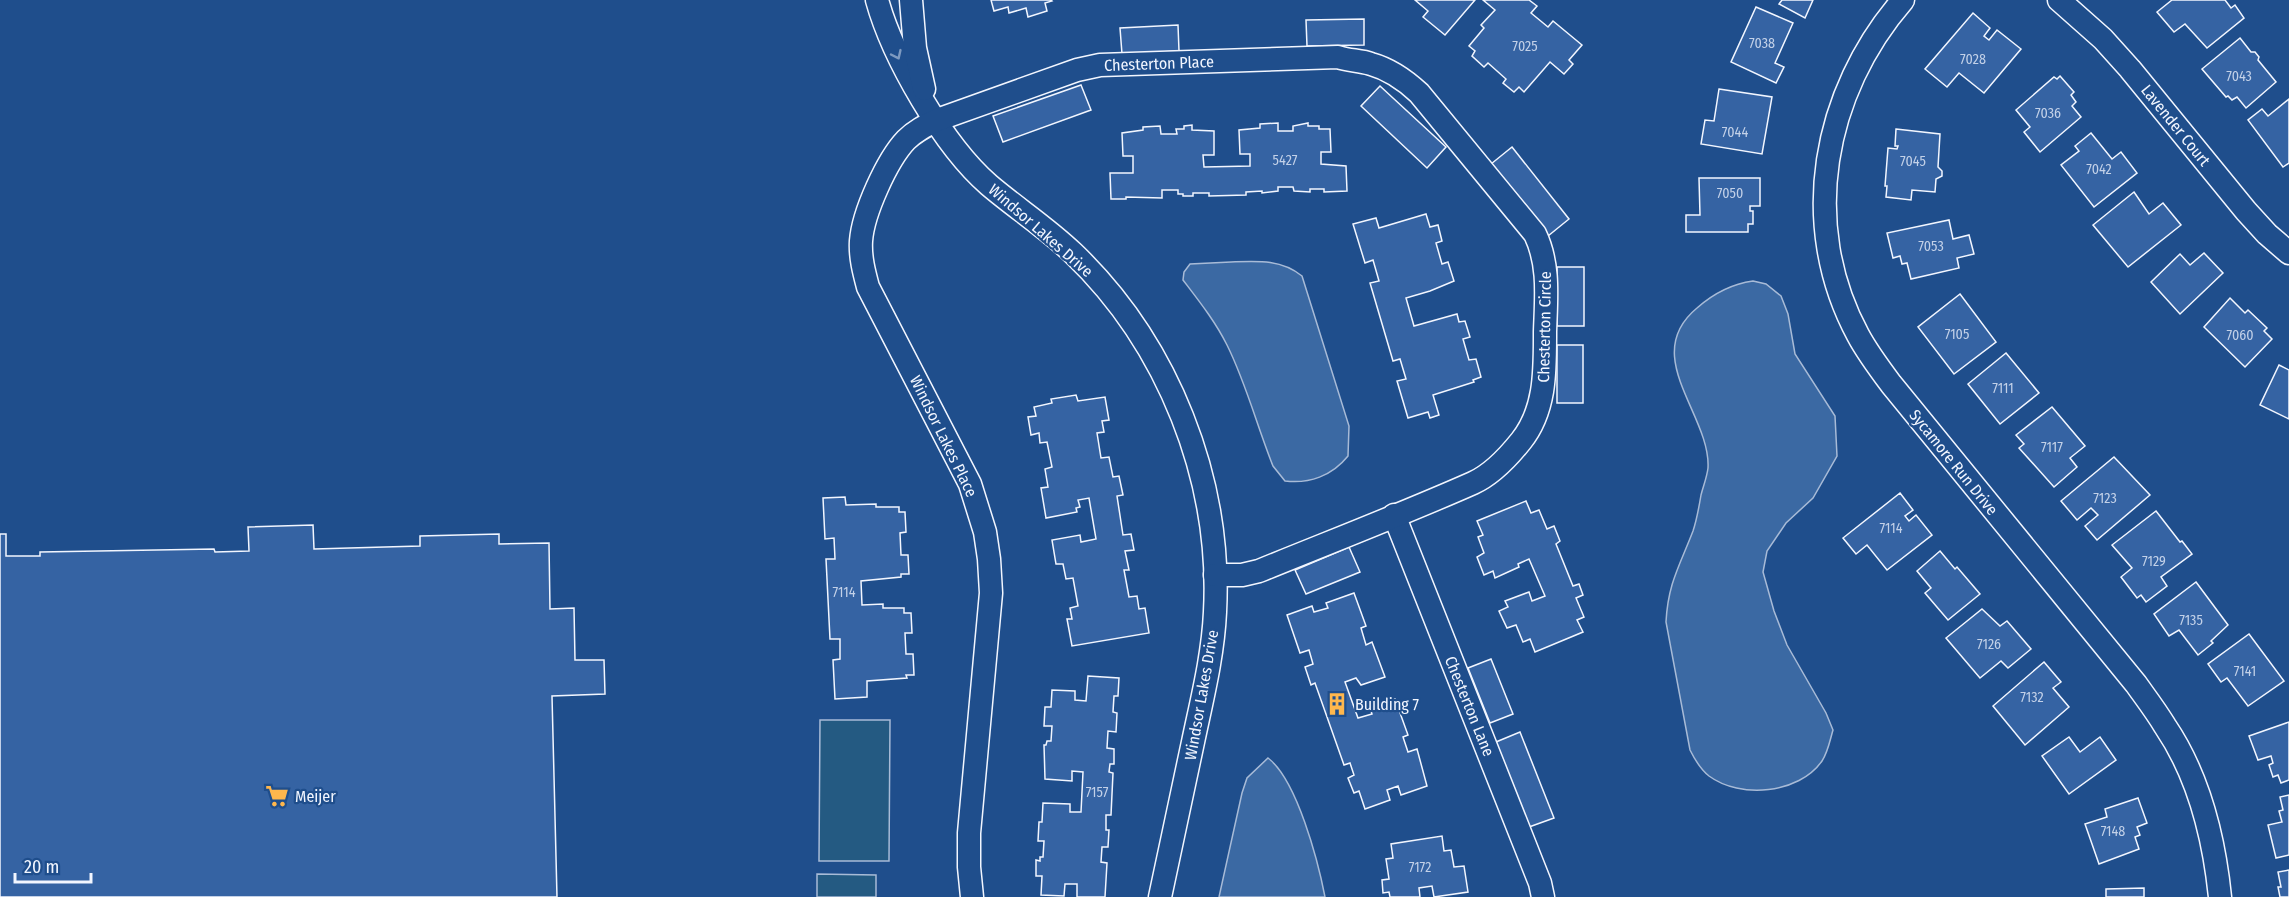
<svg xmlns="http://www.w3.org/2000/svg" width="2289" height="897" font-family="'Fira Sans Condensed',sans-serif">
  <rect width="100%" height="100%" fill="#1f4e8c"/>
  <g fill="#245a82" stroke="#a8bbd7" stroke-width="1.5">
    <path d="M820 720H890L889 861H819Z"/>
    <path d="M817 874 876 875V897H817Z"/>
  </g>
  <g fill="#3b69a3" stroke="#a8bbd7" stroke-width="1.5">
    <path d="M1231 262C1257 261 1281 259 1302 276L1349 426 1348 456C1332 476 1309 484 1285 481L1273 466C1257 426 1246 383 1227 345 1215 321 1199 301 1183 280L1184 272 1190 264Z"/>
    <path d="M1753 281 1766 284 1781 296 1788 314 1795 354 1835 416 1837 456 1813 498 1786 523 1767 551 1763 572 1774 611 1787 645 1826 713 1833 730C1830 740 1828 752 1822 761 1799 794 1740 799 1709 776 1700 769 1695 760 1690 750L1666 622C1668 583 1680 565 1693 531 1697 519 1699 507 1701 495 1703 487 1707 477 1708 468 1711 415 1639 356 1697 308 1714 293 1731 284 1753 281Z"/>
    <path d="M1268 758C1297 780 1318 861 1325 897H1219L1242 793 1247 778Z"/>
  </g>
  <g fill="#3563a3" stroke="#f2f6ff" stroke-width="1.5">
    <path d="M991 0H1051L1052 1 1045 3 1047 11 1028 17 1026 8 1009 13 1008 7 994 11Z"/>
    <path d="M1415 0H1475L1445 35 1423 17 1428 11Z"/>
    <path d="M1483 0H1529L1537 6 1531 13 1548 27 1553 21 1582 45 1569 60 1573 64 1564 74 1550 62 1524 92 1519 87 1514 92 1503 83 1506 79 1488 63 1484 67 1472 56 1475 51 1469 46 1484 28 1481 25 1495 10Z"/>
    <path d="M1782 0H1813L1805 18 1779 4Z"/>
    <path d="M2172 0H2225L2231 8 2235 5 2244 18 2207 48 2185 24 2174 32 2157 12Z"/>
    <path d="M1756 7 1793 23 1775 63 1784 67 1776 83 1731 62Z"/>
    <path d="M1973 13 1990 28 1984 36 1989 40 1997 30 2021 49 1984 93 1959 73 1947 87 1925 69Z"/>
    <path d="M1364 19V45L1307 46 1306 20Z"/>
    <path d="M1178 25 1179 51 1122 54 1120 28Z"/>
    <path d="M2240 38 2251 52H2255L2259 57 2258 60 2276 82 2246 108 2237 97 2232 100 2228 96 2226 97 2202 69Z"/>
    <path d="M2060 76 2074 92 2071 95 2076 102 2072 106 2081 117 2040 152 2024 132 2030 127 2016 110 2054 77 2057 79Z"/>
    <path d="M1081 85 1091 110 1003 142 993 116Z"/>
    <path d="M1380 86 1446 147 1427 168 1361 106Z"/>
    <path d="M1719 89 1772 97 1762 154 1701 144 1705 120 1714 121Z"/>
    <path d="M2289 99V163L2283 167 2248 120 2262 109 2268 116Z"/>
    <path d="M1278 123V131H1293V126L1308 123V126H1319V129H1330L1331 152H1321V164L1346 166 1347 191 1324 192V189H1310V192L1294 191 1293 187H1278V191L1262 193V191L1246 192V195L1209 196V193H1193V196H1183V194H1178V190H1162V198L1126 197V199H1111L1110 173H1133V156H1123L1122 133 1143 130V127L1160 126 1161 134H1177L1176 129H1184V126L1192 125V130L1214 131V155H1203L1204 167 1250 166V154H1240L1239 130 1260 128V124Z"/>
    <path d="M1896 129 1940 134 1938 167 1942 171V176L1936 179 1935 192 1912 190 1911 200 1886 197 1887 186H1885L1888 148 1897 149 1898 146H1895Z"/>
    <path d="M2091 133 2112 159 2121 152 2137 173 2094 207 2061 165 2079 151 2075 146Z"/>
    <path d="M1512 147 1569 219 1548 236 1491 164Z"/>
    <path d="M1699 178H1760V206H1750V211H1753V224H1748V232H1686V215H1700Z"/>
    <path d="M2134 192 2149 214 2163 203 2181 225 2128 267 2093 225Z"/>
    <path d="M1426 214 1430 227 1438 225 1442 241 1436 243 1442 264 1448 262 1454 281 1430 291 1406 298 1414 326 1457 314 1459 322 1465 321 1470 337 1463 339 1469 360 1476 359 1481 377 1473 380 1474 382 1433 395 1439 415 1430 418 1428 412 1408 418 1397 381 1406 379 1400 359 1393 361 1370 283 1379 281 1373 260 1365 263 1353 224 1376 218 1379 228Z"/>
    <path d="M1949 220 1953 239 1969 235 1974 254 1957 258 1959 268 1911 279 1907 263 1902 264 1900 256 1893 258 1887 233Z"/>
    <path d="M2204 253 2223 273 2180 314 2151 282 2180 254 2190 265Z"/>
    <rect x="1557" y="267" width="27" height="59"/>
    <path d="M1960 294 1996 342 1954 374 1918 327Z"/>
    <path d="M2230 298 2245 313 2248 310 2267 328 2264 331 2272 339 2245 367 2204 327Z"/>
    <rect x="1557" y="345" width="26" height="58"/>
    <path d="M2006 353 2039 393 2000 424 1968 384Z"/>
    <path d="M2279 365 2289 370V419L2260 405Z"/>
    <path d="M1076 395 1078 401 1105 397 1109 420 1102 421 1104 432 1097 433 1101 458 1109 457 1113 477 1119 476 1123 495 1117 496 1123 535 1131 534 1134 550 1125 551 1129 570H1124L1129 597 1137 596 1139 609 1145 608 1149 633 1072 646 1067 619H1072L1070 608 1078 606 1073 578 1066 579 1063 564H1056L1052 540 1080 535 1081 542 1096 539 1089 498 1078 500 1080 507 1076 508 1077 512 1046 518 1041 488 1048 487 1045 469 1052 467 1047 442 1040 443 1039 433 1031 435 1028 417 1036 416 1034 407 1052 403 1051 399Z"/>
    <path d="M2052 407 2085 446 2070 458 2077 467 2054 487 2019 448 2024 444 2016 435Z"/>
    <path d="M2114 457 2150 495 2097 540 2085 526 2098 515 2091 508 2077 520 2061 501Z"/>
    <path d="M1900 493 1913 510 1905 516 1909 521 1916 515 1932 535 1887 570 1867 545 1856 554 1843 538Z"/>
    <path d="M845 497 846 505 876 504V507H899V512H905L906 532 900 533 901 555H908L909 574H901V577L861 581 862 605 883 604V608H904V613H911L912 633H905L906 654H913L914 675H906L907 678 867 681V697L835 699 833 660 840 659V639H830L826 559H835L834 538 825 539 823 498Z"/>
    <path d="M1526 501 1531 513 1539 510 1547 529 1554 526 1560 541 1556 544 1573 586 1579 584 1583 595 1576 598 1584 617 1577 620 1583 632 1535 652 1530 639 1523 642 1516 625 1507 628 1499 611 1508 607 1505 601 1529 592 1532 601 1545 596 1529 559 1518 564 1519 567 1495 578 1493 571 1484 575 1477 557 1484 553 1478 537 1483 535 1477 521Z"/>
    <path d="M2156 511 2180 542 2182 541 2192 554 2161 577 2167 586 2146 602 2141 595 2137 598 2121 577 2132 568 2112 545Z"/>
    <path d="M313 525 314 549 420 546V536L499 534V544L549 543 550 609 574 608 575 660H604L605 694 552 696 557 897H0V534H6V556H40V552L214 549 215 552 249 551 248 527Z"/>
    <path d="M1349 547 1360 572 1306 594 1295 570Z"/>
    <path d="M1940 551 1955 569 1957 567 1980 594 1948 620 1925 593 1931 588 1917 571Z"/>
    <path d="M2196 582 2228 625 2211 641 2213 643 2198 655 2179 630 2169 636 2154 614Z"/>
    <path d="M1354 593 1366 626 1361 628 1366 645 1372 642 1385 677 1361 685 1356 678 1345 682 1358 718 1372 714 1370 708 1395 699 1408 735 1403 737 1408 752 1417 749 1427 786 1401 795 1398 786 1387 790 1390 800 1365 809 1359 791 1354 793 1348 778 1354 775 1350 763 1344 765 1315 683 1311 685 1305 667 1313 664 1309 650 1300 653 1287 615 1312 606 1314 612 1328 608 1326 603Z"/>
    <path d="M1982 609 2000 626 2007 621 2031 649 2008 668 2001 661 1980 678 1946 638Z"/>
    <path d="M2249 634 2284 681 2248 706 2227 678 2221 682 2208 664Z"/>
    <path d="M1491 659 1513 714 1490 723 1468 668Z"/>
    <path d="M2044 662 2061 682 2053 688 2069 707 2025 745 1993 706Z"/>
    <path d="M1088 676 1119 678 1118 696H1114L1113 712 1117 713 1116 732 1108 731 1107 748 1114 749V764H1110L1109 772 1113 773 1111 815H1106V830H1109L1108 847H1102L1101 862 1107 863 1105 897H1077V884H1065L1064 896 1041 895 1042 876H1036V860L1040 861V857H1043L1044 841H1038L1039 822H1042L1043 803 1070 804V812H1081L1083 772 1072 771V781L1045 779 1044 745H1046L1047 741H1051L1052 726H1044L1045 707H1051L1052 690 1075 691V700L1086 701Z"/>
    <path d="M2289 722V780L2281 783 2278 775 2273 777 2269 765 2273 763 2271 756 2258 760 2249 736Z"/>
    <path d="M1520 732 1554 818 1529 827 1496 742Z"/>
    <path d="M2069 737 2080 752 2100 737 2116 760 2069 794 2042 756Z"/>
    <path d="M2289 795V855L2276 858 2268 825 2282 822 2279 811 2283 810 2280 797Z"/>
    <path d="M2138 798 2147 823 2137 827 2140 835 2135 837 2139 849 2099 864 2085 824 2107 817 2105 809Z"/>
    <path d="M1442 836 1444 851 1451 850 1454 867 1464 866 1468 892 1434 897 1432 886 1419 888 1420 897H1390L1389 892 1383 893 1382 880 1389 879 1386 859 1393 858 1391 844Z"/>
    <path d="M2289 870V897H2280L2278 887H2281L2278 872Z"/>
    <path d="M2144 888V897H2106V889Z"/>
  </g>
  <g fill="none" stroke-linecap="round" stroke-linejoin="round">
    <g stroke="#f2f6ff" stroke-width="25">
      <g id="street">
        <path d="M877 0C893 58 944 146 989 185 1016 208 1047 228 1073 253 1168 344 1222 479 1215 612 1213 656 1202 699 1193 742 1182 794 1171 845 1160 897"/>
        <path d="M911 0 915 48 924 89"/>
        <path d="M1903 0C1823 92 1798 224 1858 335 1867 352 1879 368 1891 384L2136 684C2146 698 2156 711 2165 726 2199 776 2214 838 2220 897"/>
        <path d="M2059 0 2103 39 2130 69 2246 211 2267 234 2289 253"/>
        <path d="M1394 515 1540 883 1543 897"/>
        <path d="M972 897 969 867V833L991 593 989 559 985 532 970 484 868 287C864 272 860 257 861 241 863 213 887 160 906 140 915 131 925 126 937 120L1077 70 1100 65 1338 57C1349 61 1360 60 1371 64 1389 69 1405 80 1419 93L1535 234C1550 265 1546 299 1545 332 1545 370 1546 410 1521 441 1509 456 1491 475 1473 483 1403 514 1330 542 1259 571L1242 575H1215"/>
      </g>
    </g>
    <use href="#street" stroke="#1f4e8c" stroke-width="22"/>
  </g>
  <defs><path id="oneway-chevron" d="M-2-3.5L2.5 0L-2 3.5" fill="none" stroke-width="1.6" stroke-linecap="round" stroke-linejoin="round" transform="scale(1.5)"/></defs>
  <use stroke="#7e9ac0" href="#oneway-chevron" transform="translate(897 55) rotate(65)"/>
  <defs>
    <g id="building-bare" transform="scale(1.8)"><path d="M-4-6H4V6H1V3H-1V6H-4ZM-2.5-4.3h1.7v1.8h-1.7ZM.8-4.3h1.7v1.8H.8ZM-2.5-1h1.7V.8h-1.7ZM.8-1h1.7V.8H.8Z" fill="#ffb74d" stroke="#1f4e8c" stroke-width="2.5" paint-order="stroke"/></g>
    <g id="supermarket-bare" transform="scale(1.8)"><path d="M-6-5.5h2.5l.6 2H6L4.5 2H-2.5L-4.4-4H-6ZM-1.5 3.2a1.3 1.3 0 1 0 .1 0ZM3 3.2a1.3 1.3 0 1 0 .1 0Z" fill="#ffb74d" stroke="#1f4e8c" stroke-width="2.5" paint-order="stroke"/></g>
  </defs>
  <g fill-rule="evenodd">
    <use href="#building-bare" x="1337" y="704"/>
    <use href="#supermarket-bare" x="277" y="796"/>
  </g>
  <g text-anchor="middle" stroke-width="4.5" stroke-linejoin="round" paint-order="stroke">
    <g font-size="14" fill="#c3d1e8">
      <text x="1762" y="48">7038</text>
      <text x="1525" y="51">7025</text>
      <text x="1973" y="64">7028</text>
      <text x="2239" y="81">7043</text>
      <text x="2048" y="118">7036</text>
      <text x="1735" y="137">7044</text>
      <text x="1285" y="165">5427</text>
      <text x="1913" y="166">7045</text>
      <text x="2099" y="174">7042</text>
      <text x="1730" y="198">7050</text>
      <text x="1931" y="251">7053</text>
      <text x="1957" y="339">7105</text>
      <text x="2240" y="340">7060</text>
      <text x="2003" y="393">7111</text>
      <text x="2052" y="452">7117</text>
      <text x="2105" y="503">7123</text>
      <text x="1891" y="533">7114</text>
      <text x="2154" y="566">7129</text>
      <text x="844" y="597">7114</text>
      <text x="2191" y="625">7135</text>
      <text x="1989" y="649">7126</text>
      <text x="2245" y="676">7141</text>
      <text x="2032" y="702">7132</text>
      <text x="1097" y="797">7157</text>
      <text x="2113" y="836">7148</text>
      <text x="1420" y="872">7172</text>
    </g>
    <g font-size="16" fill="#f2f6ff" stroke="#1f4e8c">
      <text transform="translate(1159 63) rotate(-2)" y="6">Chesterton Place</text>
      <text transform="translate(2176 125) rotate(51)" y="6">Lavender Court</text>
      <text transform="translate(1041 230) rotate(41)" y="6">Windsor Lakes Drive</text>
      <text transform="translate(1544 327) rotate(-89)" y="6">Chesterton Circle</text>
      <text transform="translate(944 436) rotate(64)" y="6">Windsor Lakes Place</text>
      <text transform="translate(1954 462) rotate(51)" y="6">Sycamore Run Drive</text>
      <text transform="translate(1201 695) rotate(-80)" y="6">Windsor Lakes Drive</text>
      <text transform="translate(1470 706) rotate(68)" y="6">Chesterton Lane</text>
    </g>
    <g font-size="16" fill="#f2f6ff" stroke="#1f4e8c" text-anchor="start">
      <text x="1355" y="710">Building 7</text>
      <text x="295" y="802">Meijer</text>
    </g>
  </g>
  <path d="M15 873v9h76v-9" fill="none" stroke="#f2f6ff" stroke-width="3"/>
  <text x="24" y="873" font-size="18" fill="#f2f6ff" stroke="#1f4e8c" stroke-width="4.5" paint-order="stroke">20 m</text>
</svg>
